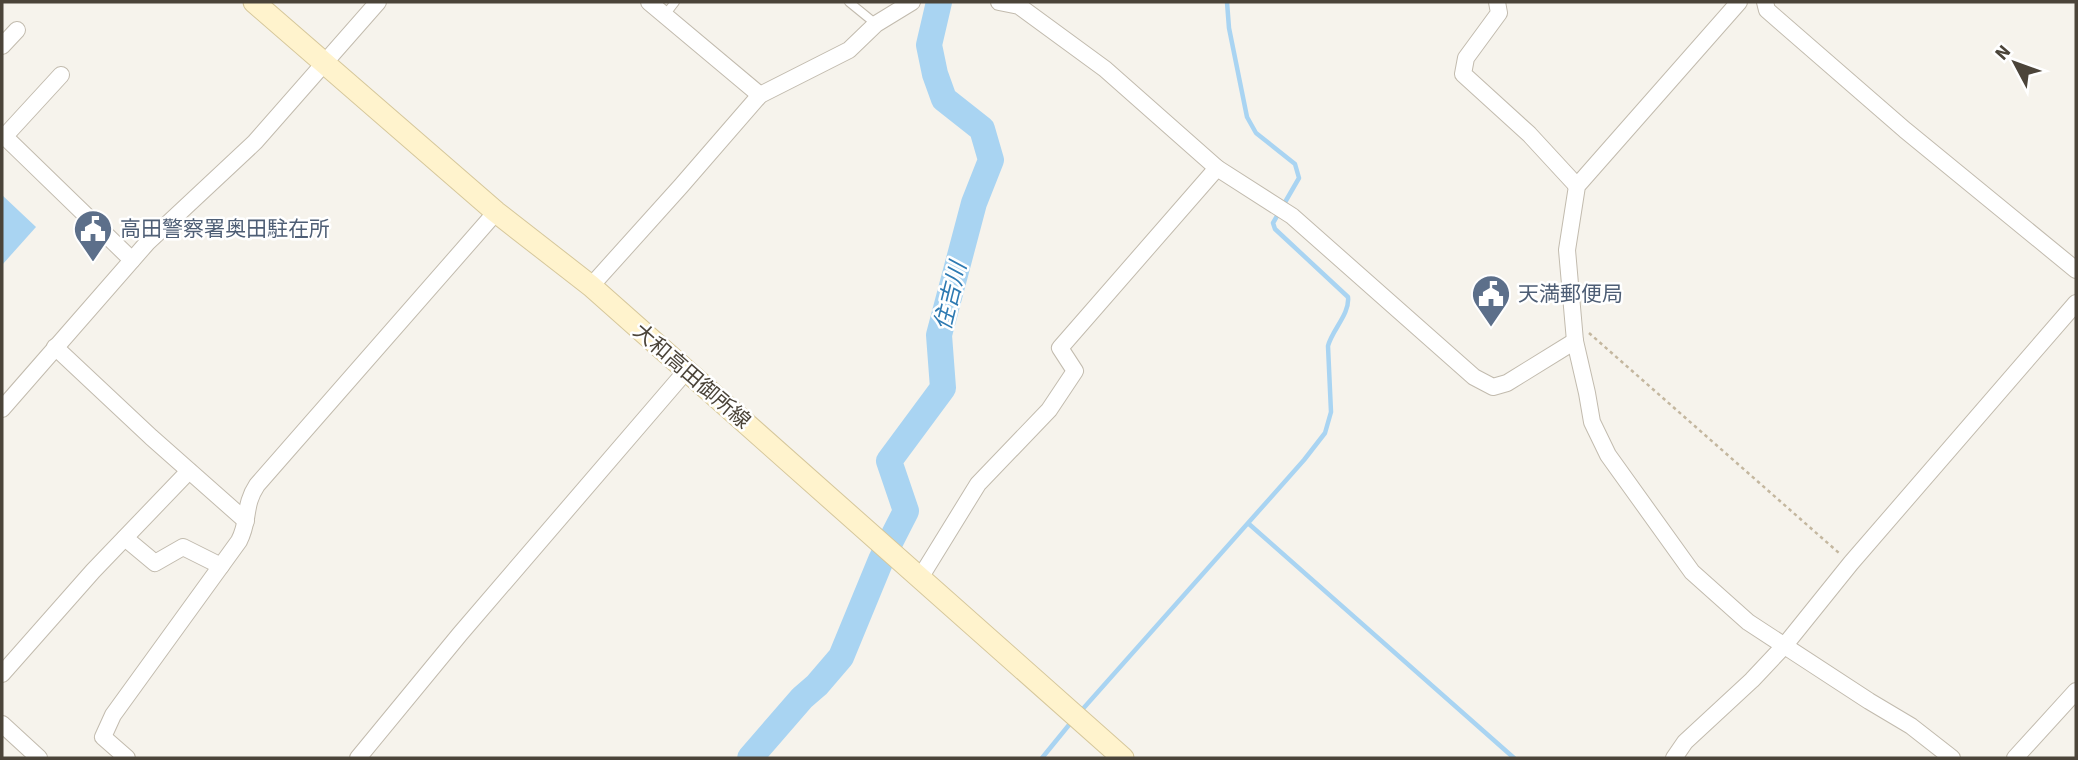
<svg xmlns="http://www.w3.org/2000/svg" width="2078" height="760" font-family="'Source Sans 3','Noto Sans JP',sans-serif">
  <rect width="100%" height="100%" fill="#f6f3ec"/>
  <path fill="#a9d4f2" d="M2 195 36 227 2 265Z"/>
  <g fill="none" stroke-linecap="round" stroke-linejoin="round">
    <g stroke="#a9d4f2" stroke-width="4.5">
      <path d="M1249 524 1514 758"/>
      <path d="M1081 711 1304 460 1325 433 1331 412 1328 346C1332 330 1350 314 1348 297L1275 229 1273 223 1299 178 1295 164 1256 133 1247 117 1229 28 1227 2"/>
      <path d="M1042 758 1073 720"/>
    </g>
    <path stroke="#a9d4f2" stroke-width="26" d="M750 758 802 698 817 685 841 657 881 560 906 511 889 461 943 388 939 335 974 203 991 160 982 129 944 99 935 74 929 45 939 2"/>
    <g stroke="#c2bbae" stroke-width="10">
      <g id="lane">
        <path d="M849 2 876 24"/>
        <path d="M665 15 675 2"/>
      </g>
    </g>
    <g stroke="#c2bbae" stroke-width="18">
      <g id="street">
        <path d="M649 2 760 95"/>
        <path d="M999 2 1019 6 1105 69 1217 168 1292 216 1474 377 1493 387 1507 383 1575 341"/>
        <path d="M1497 2 1499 13 1466 58 1463 74 1529 134 1577 186"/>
        <path d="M1739 2 1577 186 1567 250 1575 341 1587 393 1592 422 1608 455 1692 572 1748 622 1869 701 1911 726 1952 758"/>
        <path d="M1765 2 1767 10 1905 130 2076 270"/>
        <path d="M2 46 17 30"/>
        <path d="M2 134 132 260"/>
        <path d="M5 136 61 75"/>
        <path d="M591 286 681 186 760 95 849 50 876 24 912 2"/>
        <path d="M55 347 151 437 246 521"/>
        <path d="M2 409 147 243 255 142 378 2"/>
        <path d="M125 538 155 563 183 547 221 566"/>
        <path d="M920 578 978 484 1049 410 1075 371 1060 348 1217 168"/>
        <path d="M2 674 93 571 189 471"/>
        <path d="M2 724 39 758"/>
        <path d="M127 758 103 737 113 715 239 541C250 520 243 506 257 485L496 212"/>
        <path d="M358 758 460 634 686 371"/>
        <path d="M1674 758 1685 742 1752 680 1785 645 1851 563 2076 303"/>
        <path d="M2015 758 2076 691"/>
      </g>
    </g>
    <g stroke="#d6c79b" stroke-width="23">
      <path id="secondary" d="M254 2 496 212 591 286 1123 758"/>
    </g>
    <path stroke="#c4b79f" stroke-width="2.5" stroke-dasharray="3.5 3.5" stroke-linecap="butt" d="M1589 333 1839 553"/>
    <use href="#lane" stroke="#fff" stroke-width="8"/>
    <use href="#street" stroke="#fff" stroke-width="16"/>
    <use href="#secondary" stroke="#fff3cd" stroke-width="21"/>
  </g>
  <defs>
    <g id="civic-pin" transform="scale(2.0125)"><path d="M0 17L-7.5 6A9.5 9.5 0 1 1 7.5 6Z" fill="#5c6f8a" stroke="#fff"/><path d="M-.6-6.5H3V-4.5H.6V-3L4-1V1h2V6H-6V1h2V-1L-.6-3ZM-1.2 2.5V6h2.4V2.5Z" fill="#fff"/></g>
  </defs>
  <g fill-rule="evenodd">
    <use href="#civic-pin" x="93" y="229"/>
    <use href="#civic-pin" x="1491" y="294"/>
  </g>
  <g text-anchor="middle" stroke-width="5" stroke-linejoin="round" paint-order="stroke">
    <g font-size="21" fill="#4e5e75" stroke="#fff" text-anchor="start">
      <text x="120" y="236">高田警察署奥田駐在所</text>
      <text x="1518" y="301">天満郵便局</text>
    </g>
    <g font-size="21" fill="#4b4439" stroke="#fff">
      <text transform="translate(692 376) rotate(41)" y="7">大和高田御所線</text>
    </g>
    <g font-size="23" font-style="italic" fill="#2e7ab2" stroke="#fff">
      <text transform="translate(950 296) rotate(-76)" y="8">住吉川</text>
    </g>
  </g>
  <rect width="2078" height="760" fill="none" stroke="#4b4439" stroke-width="7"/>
  <g transform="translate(2015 63) rotate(311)" stroke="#ffffff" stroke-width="5" paint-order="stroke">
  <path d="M0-5L12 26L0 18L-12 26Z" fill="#4b4439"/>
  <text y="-10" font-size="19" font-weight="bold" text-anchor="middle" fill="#4b4439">N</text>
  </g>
</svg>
